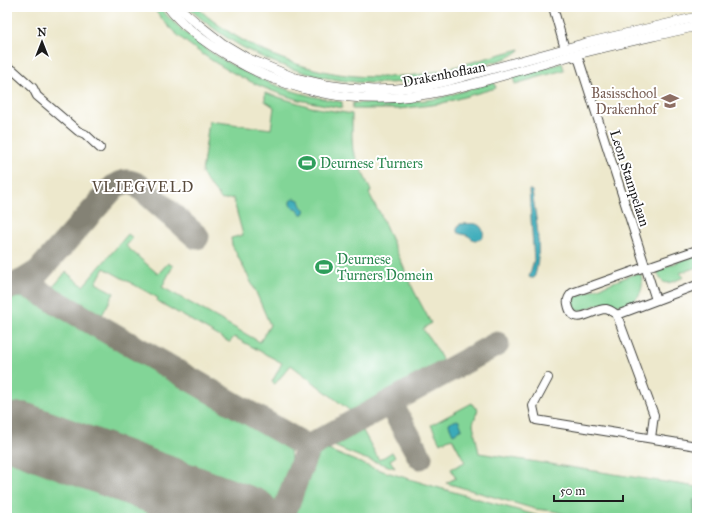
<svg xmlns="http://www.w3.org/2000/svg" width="704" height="525" font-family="'IM FELL Great Primer',serif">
  <rect width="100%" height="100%" fill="#fff"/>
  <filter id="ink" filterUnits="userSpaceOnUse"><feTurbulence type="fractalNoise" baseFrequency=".025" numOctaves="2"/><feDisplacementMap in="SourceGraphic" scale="8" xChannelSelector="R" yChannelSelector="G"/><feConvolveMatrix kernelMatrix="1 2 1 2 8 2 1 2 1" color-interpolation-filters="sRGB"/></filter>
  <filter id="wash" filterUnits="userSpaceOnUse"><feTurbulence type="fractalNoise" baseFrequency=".012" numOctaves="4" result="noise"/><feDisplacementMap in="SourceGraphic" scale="16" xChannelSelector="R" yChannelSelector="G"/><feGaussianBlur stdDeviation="0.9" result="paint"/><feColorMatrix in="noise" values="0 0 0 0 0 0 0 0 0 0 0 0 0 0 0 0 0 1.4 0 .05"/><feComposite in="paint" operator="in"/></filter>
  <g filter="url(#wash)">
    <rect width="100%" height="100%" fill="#ede8cc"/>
    <g fill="#82d597" stroke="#4f785a">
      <path d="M152 7H159C174 24 191 38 209 51 216 55 223 60 230 64 265 84 302 96 342 102V108C328 105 313 103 299 100 254 87 207 62 172 30 165 23 158 14 152 7Z"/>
      <path d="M188 7H197C211 21 227 31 244 41 293 68 346 81 402 76 409 76 416 75 423 74 456 68 488 57 520 49V50C516 53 512 56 507 58 493 63 475 67 460 71 434 78 409 83 382 83 312 84 239 56 188 7Z"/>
      <path d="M562 63 564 70 515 84 513 77Z"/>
      <path d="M494 82 496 88 439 104 399 109H352L353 103H399L436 99Z"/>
      <path d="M265 93 311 107 352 114V137L353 151 371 191 369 193 377 209 379 211 414 291 431 323 423 329 436 348 444 363 353 413 291 365 275 384 272 382 282 363 234 337 230 342H229L157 301 158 298 104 268 96 283 114 293 101 317 51 289 66 272 83 286 128 234 133 238 126 246 158 274 168 263 173 266 162 287 260 342 270 325 255 290 232 245 231 238 243 235 233 198 222 200 208 183 202 173 209 121 271 129 274 107 265 101Z"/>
      <path d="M697 255V267L680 273 684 277C670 283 662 289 657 270Z"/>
      <path d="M637 273 641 275C645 290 638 303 622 305 615 306 607 303 600 304 592 305 585 312 576 310L573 306V300L575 297Z"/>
      <path d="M15 297 26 298 38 303 284 441 290 450 291 459 271 518H7V298Z"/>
      <path d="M472 403 474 407 478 409 473 424 479 453 697 487V518H581L553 511 535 509 446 483 456 478 451 469 465 462 452 438 440 443 431 425Z"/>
      <path d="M362 429 379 460 392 452 395 457 390 460 395 468 363 458 331 445Z"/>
      <path d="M328 450 373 468 436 487 546 518H293L312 465 321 453 324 451Z"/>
    </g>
    <path fill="#69b680" stroke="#42694e" d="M697 499V518H695L693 500Z"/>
    <g fill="#3babb9" stroke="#2c646a">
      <path d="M529 190H531L532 191C536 218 543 253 534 278H531L529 277 534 260Z"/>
      <path d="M294 198 299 200 301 206 305 210 303 214H300L298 209 293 208 290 205V201Z"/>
      <path d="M460 224C465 224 471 223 476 224 484 226 487 239 477 240 473 241 470 236 466 235 462 234 460 234 457 232V229Z"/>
      <path d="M457 420 459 421 462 429 455 433 453 434 449 425V423Z"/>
    </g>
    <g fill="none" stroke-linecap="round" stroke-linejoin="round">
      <g stroke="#848274" stroke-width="25">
        <path d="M13 286C21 284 26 285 34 289L308 447"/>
        <path d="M8 288 25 280 38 272 114 187C124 181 129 180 139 186L197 237"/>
        <path d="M390 403 420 457"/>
        <path d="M282 518 308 447 497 344"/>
      </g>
      <path stroke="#848274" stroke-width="62" d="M21 433 250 518"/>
    </g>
  </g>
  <g filter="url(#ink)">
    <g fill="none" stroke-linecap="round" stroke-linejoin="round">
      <g stroke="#3b3b36" stroke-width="10">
        <g id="minor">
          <path d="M553 7 565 49"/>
          <path d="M572 56 579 60 656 300"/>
          <path d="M7 68 13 70 33 88 37 96 78 131 85 134 100 148"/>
          <path d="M617 315C614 313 611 310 606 309 593 308 573 330 568 304 567 300 569 296 572 293L645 267 653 265 697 250"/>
          <path d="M617 315 654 415 651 438"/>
          <path d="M617 315 697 285"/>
          <path d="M548 378 533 406 536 420 697 446"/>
        </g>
      </g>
      <g stroke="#3b3b36" stroke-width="10">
        <g id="tertiary">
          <path d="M168 7C184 28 209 45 231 58 288 92 356 105 421 95 437 93 452 89 468 85 502 76 536 66 570 56 612 45 655 36 697 26"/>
          <path d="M178 7 199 25 222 43 247 58 295 78 326 85 349 88 373 90 396 89 425 86 451 80 586 43 697 17"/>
        </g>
      </g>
      <use href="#minor" stroke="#fff" stroke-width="8"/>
      <use href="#tertiary" stroke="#fff" stroke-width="9"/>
    </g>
  </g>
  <defs>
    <g id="school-bare" transform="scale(1.38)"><path d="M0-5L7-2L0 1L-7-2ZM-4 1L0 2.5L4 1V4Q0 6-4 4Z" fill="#8d6e63" stroke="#fff" stroke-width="2.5" paint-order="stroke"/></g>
    <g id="stadium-bare" transform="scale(1.38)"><path d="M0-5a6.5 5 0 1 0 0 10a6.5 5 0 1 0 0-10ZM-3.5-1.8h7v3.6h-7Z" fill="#2e9e5b" stroke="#fff" stroke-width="2.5" paint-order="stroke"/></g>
  </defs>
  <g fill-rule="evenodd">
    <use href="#school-bare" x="670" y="101"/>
    <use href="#stadium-bare" x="307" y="163"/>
    <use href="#stadium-bare" x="324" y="267"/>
  </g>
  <g text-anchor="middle" stroke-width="4" stroke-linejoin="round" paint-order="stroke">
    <g font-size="14" fill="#1c1c1c" stroke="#fff">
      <text transform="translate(444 74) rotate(-11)" y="5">Drakenhoflaan</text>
      <text transform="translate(630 178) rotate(72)" y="5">Leon Stampelaan</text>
    </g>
    <g font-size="14" fill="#785e54" stroke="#fff" text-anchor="end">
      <text x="657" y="98">Basisschool<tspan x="657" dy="16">Drakenhof</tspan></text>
    </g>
    <g font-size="14" fill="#27864d" stroke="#fff" text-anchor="start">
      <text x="320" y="168">Deurnese Turners</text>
      <text x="337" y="264">Deurnese<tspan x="337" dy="16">Turners Domein</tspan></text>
    </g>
    <g font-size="15" letter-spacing="1" fill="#584a3c" stroke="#fff">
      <text x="143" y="192">VLIEGVELD</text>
    </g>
  </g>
  <rect width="704" height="525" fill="none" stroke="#fff" stroke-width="24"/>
  <g transform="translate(42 42)" stroke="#ffffff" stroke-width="3" paint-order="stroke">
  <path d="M0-3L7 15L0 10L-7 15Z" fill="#1c1c1c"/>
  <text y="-6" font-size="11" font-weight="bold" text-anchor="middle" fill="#1c1c1c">N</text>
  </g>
  <path d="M554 495v6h69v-6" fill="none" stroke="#1c1c1c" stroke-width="2"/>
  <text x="560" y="495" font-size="12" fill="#1c1c1c" stroke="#ffffff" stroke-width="3" paint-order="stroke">50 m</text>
</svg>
